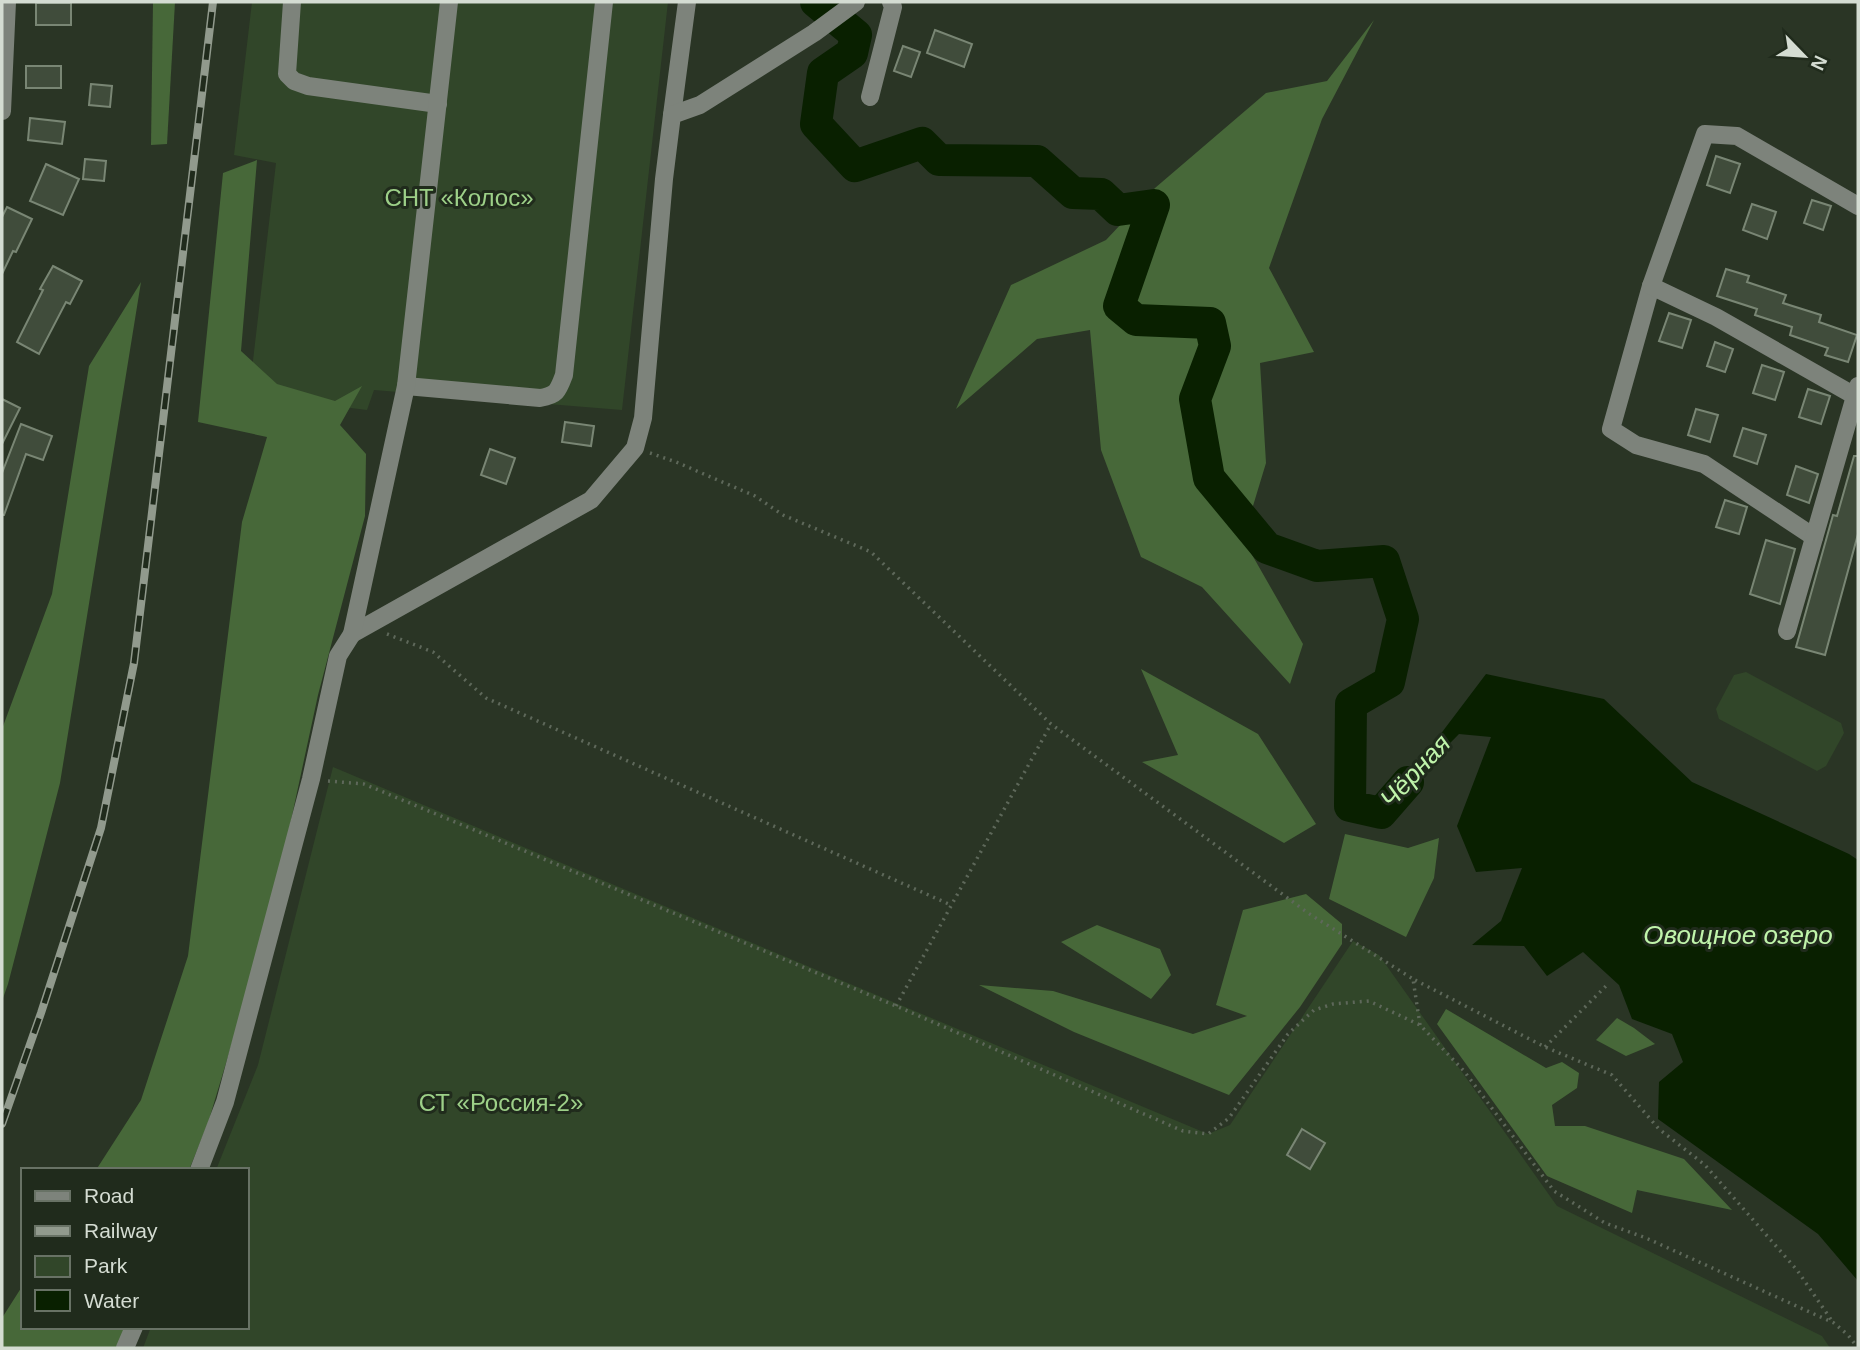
<svg xmlns="http://www.w3.org/2000/svg" width="1860" height="1350" font-family="Helvetica,sans-serif">
  <rect width="100%" height="100%" fill="#2a3525"/>
  <g fill="#314629">
    <path d="M252 2H668L622 410 374 390 367 410 249 395 276 163 234 155Z"/>
    <path d="M1746 672 1841 723 1844 733 1826 766 1817 771 1719 719 1716 709 1734 675Z"/>
    <path d="M333 767 1208 1134 1230 1125 1353 941 1379 955 1557 1206 1822 1336 1830 1348H143L151 1327H247V1170H216L258 1065Z"/>
  </g>
  <g fill="#476839">
    <path d="M153 2H175L167 144 151 145Z"/>
    <path d="M1374 20 1322 119 1269 268 1314 352 1260 363 1266 463 1243 539 1303 644 1290 684 1202 587 1141 557 1101 450 1090 330 1037 339 956 409 1011 285 1106 240 1155 188 1266 93 1327 81Z"/>
    <path d="M257 160 241 351 277 384 335 401 362 386 340 425 366 454 365 516 318 695 271 913 208 1123 189 1170H96L141 1100 188 956 242 522 267 437 198 422 223 173Z"/>
    <path d="M141 282 60 783 8 984 2 1001V729L52 594 89 366Z"/>
    <path d="M1141 669 1258 734 1316 824 1284 843 1142 762 1178 755Z"/>
    <path d="M1345 834 1408 848 1439 838 1434 878 1406 937 1329 899Z"/>
    <path d="M1306 894 1342 924V944L1300 1007 1229 1095 1074 1032 979 985 1053 991 1193 1034 1247 1016 1216 1005 1243 910Z"/>
    <path d="M1097 925 1160 949 1171 975 1151 999 1061 942Z"/>
    <path d="M1446 1009 1546 1068 1562 1062 1579 1073 1577 1088 1552 1105 1555 1126H1585L1684 1159 1732 1210 1637 1190 1632 1213 1547 1176 1437 1024Z"/>
    <path d="M1617 1018 1634 1028 1655 1044 1626 1056 1596 1040Z"/>
    <path d="M23 1285V1327H125L117 1348H2V1318Z"/>
  </g>
  <path fill="#092000" d="M1486 674 1604 699 1692 782 1849 854 1858 860V1281L1818 1234 1658 1119 1659 1082 1683 1062 1672 1034 1632 1019 1619 985 1583 952 1547 976 1524 946 1472 945 1501 921 1522 868 1476 872 1457 826 1491 737 1459 734 1381 813Z"/>
  <g fill="none" stroke-linecap="round" stroke-linejoin="round">
    <path stroke="#092000" stroke-width="32" d="M816 2 856 35 852 53 823 73 816 124 855 166 922 143 939 160 1037 161 1073 193 1101 194 1118 210 1154 205 1119 306 1136 320 1210 323 1215 346 1195 399 1209 478 1267 548 1317 566 1384 561 1403 619 1389 682 1351 704 1350 806 1381 813 1408 782"/>
  </g>
  <g fill="#404c3b" stroke="#798674" stroke-width="2">
    <rect x="36" y="3" width="35" height="22"/>
    <path d="M935 30 972 44 964 67 927 53Z"/>
    <path d="M903 46 920 52 911 77 894 71Z"/>
    <rect x="26" y="66" width="35" height="22"/>
    <path d="M91 84 112 86 110 107 89 105Z"/>
    <path d="M30 118 65 122 62 144 28 140Z"/>
    <path d="M1716 156 1740 164 1730 193 1707 185Z"/>
    <path d="M85 159 106 161 104 181 83 179Z"/>
    <path d="M46 164 79 179 63 215 30 201Z"/>
    <path d="M1812 200 1831 206 1823 230 1804 223Z"/>
    <path d="M1752 204 1776 212 1767 239 1743 230Z"/>
    <path d="M7 207 32 219 16 252 13 251 2 274V217Z"/>
    <path d="M53 266 82 281 70 304 66 302 39 354 17 342 43 290 40 289Z"/>
    <path d="M1726 269 1749 276 1747 282 1786 295 1783 303 1821 315 1819 322 1857 335 1848 362 1825 355 1828 348 1790 335 1792 327 1755 315 1757 309 1717 296Z"/>
    <path d="M1669 313 1691 320 1682 348 1659 341Z"/>
    <path d="M1715 342 1733 349 1725 372 1707 366Z"/>
    <path d="M1762 365 1784 372 1775 400 1753 393Z"/>
    <path d="M1808 389 1830 396 1821 424 1799 417Z"/>
    <path d="M2 399 20 408 2 444Z"/>
    <path d="M1696 409 1718 415 1710 442 1688 435Z"/>
    <path d="M565 422 594 426 591 446 562 442Z"/>
    <path d="M21 424 52 436 43 460 26 454 4 515H2V473Z"/>
    <path d="M1743 428 1766 435 1757 464 1734 456Z"/>
    <path d="M490 449 515 458 506 484 481 475Z"/>
    <path d="M1854 456H1858V534L1825 655 1796 647 1833 515 1837 516Z"/>
    <path d="M1796 466 1818 474 1809 503 1787 495Z"/>
    <path d="M1725 500 1747 507 1739 534 1716 527Z"/>
    <path d="M1766 540 1795 549 1780 604 1750 594Z"/>
    <path d="M1302 1129 1325 1143 1310 1169 1287 1155Z"/>
  </g>
  <g fill="none" stroke-linecap="round" stroke-linejoin="round">
    <g stroke="#5e685a" stroke-width="3.5" stroke-dasharray="2 5" stroke-linecap="butt">
      <path d="M650 453 676 462 755 496 783 515 871 552 1051 724 1308 913 1413 979"/>
      <path d="M387 634 433 652 486 698 951 905"/>
      <path d="M328 781 364 784 896 1006 1183 1131 1208 1134 1229 1118 1288 1034 1314 1010 1333 1004 1369 1001 1420 1025 1464 1071 1554 1191 1605 1223 1646 1238 1834 1323 1848 1335 1858 1348"/>
      <path d="M896 1006 1051 724"/>
      <path d="M1420 1025 1413 979 1545 1047 1612 1075 1659 1129 1705 1165 1797 1270 1832 1321"/>
      <path d="M1545 1047 1609 983"/>
    </g>
    <g stroke="#7d837b" stroke-width="18">
      <path d="M292 2 287 74 294 81 308 86 438 104"/>
      <path d="M870 97 893 7 891 2"/>
      <path d="M2 111 7 2"/>
      <path d="M672 115 687 2"/>
      <path d="M1651 286 1611 429 1636 445 1704 464 1814 537"/>
      <path d="M406 386 540 398C557 395 558 391 564 375L604 2"/>
      <path d="M1855 396 1716 317 1651 286 1705 134 1737 136 1858 206"/>
      <path d="M1787 631 1858 386"/>
      <path d="M352 634 591 500 635 448 643 418 664 179 672 115 700 105 814 33 856 2"/>
      <path d="M199 1170 225 1102 311 779 338 656 352 634 406 386 449 2"/>
      <path d="M125 1348 134 1327"/>
    </g>
    <g stroke="#919a8d" stroke-width="8">
      <path id="rail" d="M2 1124 41 1013 101 828 134 663 213 2"/>
    </g>
    <use href="#rail" stroke="#202b1c" stroke-width="5" stroke-dasharray="16" stroke-linecap="butt"/>
  </g>
  <g text-anchor="middle" stroke-width="6" stroke-linejoin="round" paint-order="stroke">
    <g font-size="24" fill="#9dd088" stroke="#202b1c">
      <text x="459" y="206">СНТ «Колос»</text>
      <text x="501" y="1111">СТ «Россия-2»</text>
    </g>
    <g font-size="26" font-style="italic" fill="#c0f4ab" stroke="#202b1c">
      <text transform="translate(1415 771) rotate(-47)" y="9">Чёрная</text>
      <text x="1738" y="944">Овощное озеро</text>
    </g>
  </g>
  <rect width="1860" height="1350" fill="none" stroke="#d4dcd2" stroke-width="7"/>
  <rect x="21" y="1168" width="228" height="161" fill="#202b1c" stroke="#687265" stroke-width="2"/>
  <rect x="35" y="1191" width="35" height="10" fill="#7d837b" stroke="#687265" stroke-width="2"/>
  <text x="84" y="1203" font-size="21" fill="#d4dcd2">Road</text>
  <rect x="35" y="1226" width="35" height="10" fill="#919a8d" stroke="#687265" stroke-width="2"/>
  <text x="84" y="1238" font-size="21" fill="#d4dcd2">Railway</text>
  <rect x="35" y="1256" width="35" height="21" fill="#314629" stroke="#687265" stroke-width="2"/>
  <text x="84" y="1273" font-size="21" fill="#d4dcd2">Park</text>
  <rect x="35" y="1290" width="35" height="21" fill="#092000" stroke="#687265" stroke-width="2"/>
  <text x="84" y="1308" font-size="21" fill="#d4dcd2">Water</text>
  <g transform="translate(1804 56) rotate(115)" stroke="#202b1c" stroke-width="5" paint-order="stroke">
  <path d="M0-5L12 26L0 18L-12 26Z" fill="#d4dcd2"/>
  <text y="-10" font-size="19" font-weight="bold" text-anchor="middle" fill="#d4dcd2">N</text>
  </g>
</svg>
